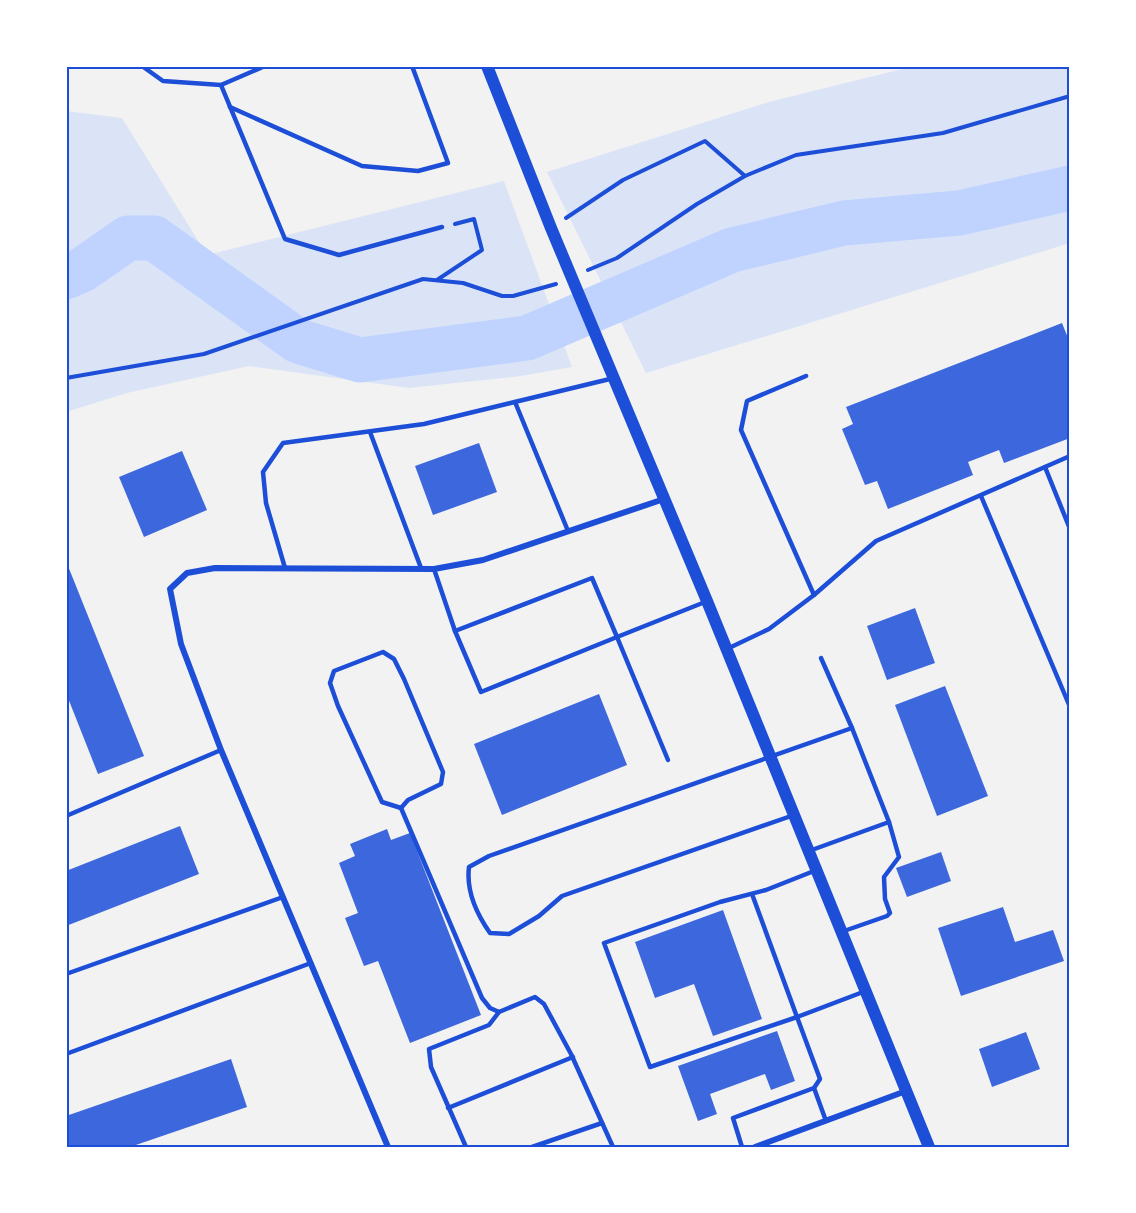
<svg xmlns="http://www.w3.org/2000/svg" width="1136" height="1213" font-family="'Golos Text',sans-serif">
  <rect width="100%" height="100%" fill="#f2f2f2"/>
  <g fill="#dbe4f7">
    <path d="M914 66H1070V243L646 373 547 172 769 102Z"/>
    <path d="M66 111 122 118 207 255 504 181 572 367 521 376 409 388 249 366 127 393 66 412Z"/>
  </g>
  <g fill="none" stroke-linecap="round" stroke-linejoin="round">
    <path stroke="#bfd3fe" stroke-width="45" d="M66 277 82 270 128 238H154L298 341 360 360 527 338 732 250 844 223 959 213 1070 188"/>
  </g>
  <g fill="#3d67dc">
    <path d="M1062 323 1070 343V438L1004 463 999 450 968 462 973 475 888 509 877 481 865 485 842 429 853 424 846 407Z"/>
    <path d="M479 443 497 492 433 515 415 466Z"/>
    <path d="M182 451 207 510 144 537 119 477Z"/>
    <path d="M66 561 144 756 98 774 66 693Z"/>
    <path d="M915 608 935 663 887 680 867 626Z"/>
    <path d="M945 686 988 796 937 816 895 705Z"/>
    <path d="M599 694 627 765 502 815 474 744Z"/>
    <path d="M180 826 199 874 66 926V871Z"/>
    <path d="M387 829 391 840 410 833 481 1015 410 1043 378 961 364 966 345 918 358 913 339 863 355 856 350 844Z"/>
    <path d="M941 852 951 881 907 897 896 868Z"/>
    <path d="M1003 907 1015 942 1053 930 1064 961 961 996 938 928Z"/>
    <path d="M723 910 762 1019 713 1036 694 984 655 998 635 942Z"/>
    <path d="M777 1031 795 1081 771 1090 765 1074 710 1094 717 1114 698 1121 678 1066Z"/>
    <path d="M1026 1032 1040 1069 992 1087 979 1049Z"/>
    <path d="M231 1059 247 1107 130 1147H66V1116Z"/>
  </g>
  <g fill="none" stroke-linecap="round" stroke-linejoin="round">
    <g stroke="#1d4ed8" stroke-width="4">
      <path d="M566 218 623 180 705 141 745 176"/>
      <path d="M588 270 617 258 697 204 745 176 796 155 943 133 1070 96"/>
      <path d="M437 280 482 250 474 219 455 224"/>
      <path d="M66 378 204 354 423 279 463 283 502 296H513L556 284"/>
    </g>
    <g stroke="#1d4ed8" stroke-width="4.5">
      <path d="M142 66 163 81 221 85 265 66"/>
      <path d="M221 85 285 239 339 255 442 227"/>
      <path d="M230 107 362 166 418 171 448 163 412 66"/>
      <path d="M806 376 747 401 741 430 814 595"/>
      <path d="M515 402 568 531"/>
      <path d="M370 432 421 568"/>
      <path d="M1045 467 1070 529"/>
      <path d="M981 496 1070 707"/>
      <path d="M285 568 266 503 263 472 283 443 424 424 614 378"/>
      <path d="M434 569 455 631"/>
      <path d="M592 578 617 637 481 692 455 631Z"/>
      <path d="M729 648 769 629 814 595 876 541 1070 456"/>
      <path d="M383 652 394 659 404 679 443 772 441 784 408 800 401 808 382 802 338 706 330 683 334 671Z"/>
      <path d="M821 658 852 728"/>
      <path d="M668 760 617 637 705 602"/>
      <path d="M401 808 482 998 490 1008 499 1012 535 997 544 1004 571 1054 613 1147"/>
      <path d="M794 815 562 896 539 916 509 934 490 933C476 913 466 891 469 867L489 856 852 728 889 822 809 851"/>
      <path d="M66 816 221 750"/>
      <path d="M814 871 766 890 720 902 604 943 650 1067 797 1017 820 1079 814 1088 826 1121"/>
      <path d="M752 894 797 1017 863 992"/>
      <path d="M844 931 887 916 890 913 885 899 884 877 899 857 889 822"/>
      <path d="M66 974 283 897"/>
      <path d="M66 1054 311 963"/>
      <path d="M448 1108 573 1057"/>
      <path d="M466 1147 431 1067 429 1049 489 1025 499 1012"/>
      <path d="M532 1147 602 1123"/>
      <path d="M742 1147 733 1118 814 1088"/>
    </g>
    <g stroke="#1d4ed8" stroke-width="6">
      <path d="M388 1147 221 750 181 644 170 589 187 573 215 568 434 569 483 560 664 499"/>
      <path d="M755 1147 906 1091"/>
    </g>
    <path stroke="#1d4ed8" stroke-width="12" d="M487 66 551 228 707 601 929 1147"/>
  </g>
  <rect width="1136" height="1213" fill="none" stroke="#ffffff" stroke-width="135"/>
  <rect x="68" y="68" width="1000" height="1078" fill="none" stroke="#1d4ed8" stroke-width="2"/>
</svg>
